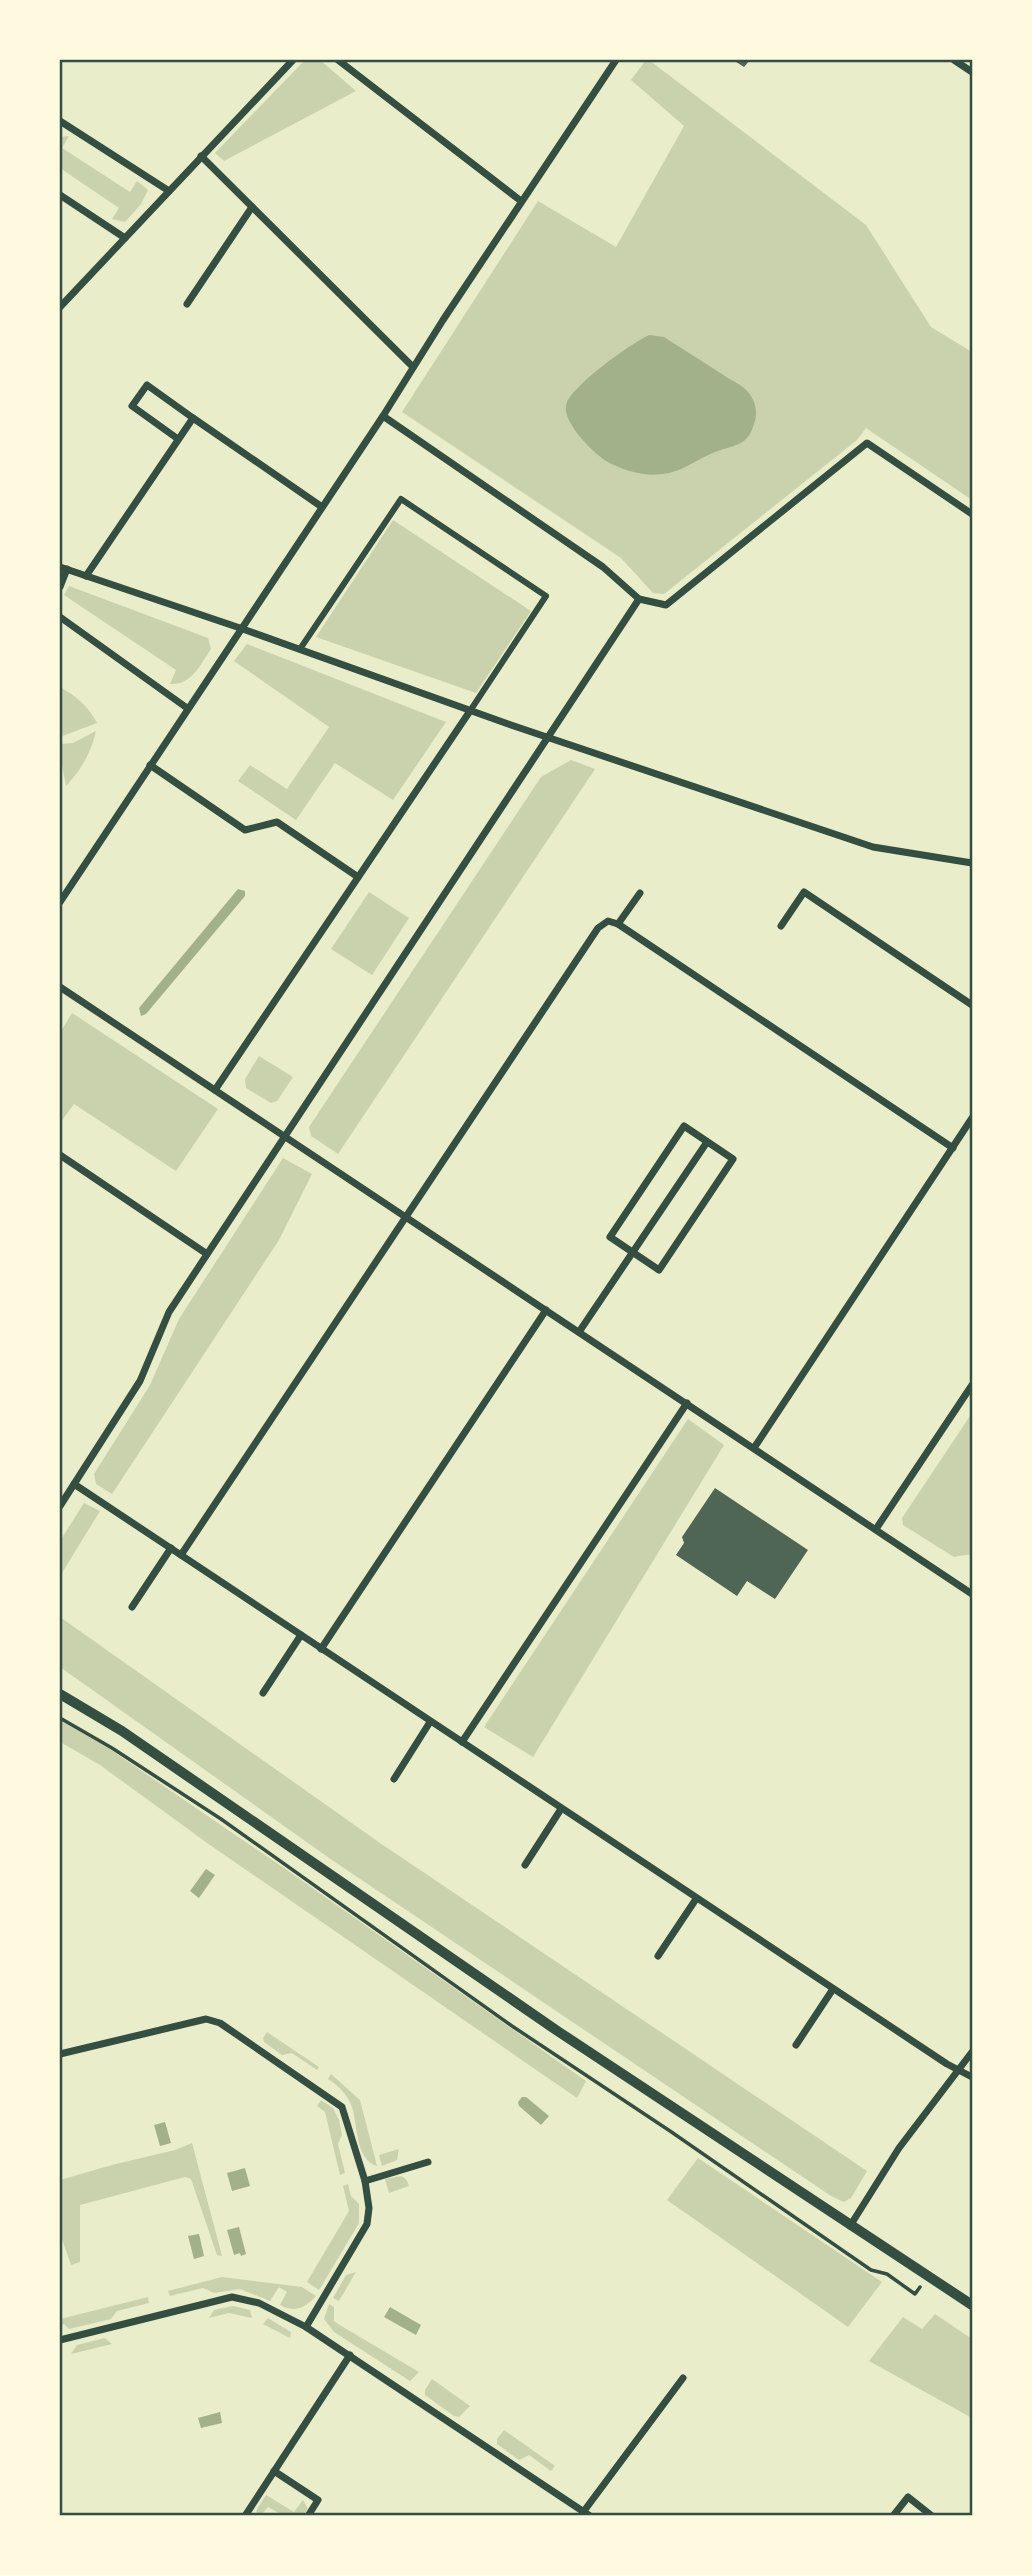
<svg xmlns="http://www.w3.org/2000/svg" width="1032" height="2575" font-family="'DM Sans',sans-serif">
  <rect width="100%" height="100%" fill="#e9edc9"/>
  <g fill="#cad2ad">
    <path d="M320 60 356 91 224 161 215 153 304 61Z"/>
    <path d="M646 60H649L866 225 931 327 972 352V500L866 428 857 440 664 594 653 593 621 558 402 412 538 201 616 247 684 126 631 80Z"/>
    <path d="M69 136 62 148 130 192 137 181 148 190 141 204 125 222 112 219 119 208 60 168V137Z"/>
    <path d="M393 520 531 611 476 693 316 637Z"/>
    <path d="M69 586 208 638 211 649C200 665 192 685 170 684L176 670 64 595Z"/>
    <path d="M247 644 446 722 393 800 335 763 296 820 238 781 250 765 287 789 329 727 234 661Z"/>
    <path d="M60 687C76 696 88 706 97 723L60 737Z"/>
    <path d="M96 731C91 753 81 770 66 786L60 755 61 744 73 743Z"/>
    <path d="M571 760 595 769 338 1154 311 1136 309 1127 541 777Z"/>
    <path d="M369 892 409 918 372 975 331 949Z"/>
    <path d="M72 1013 218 1109 176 1171 74 1104 60 1123V1033Z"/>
    <path d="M259 1056 293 1077 277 1101 271 1103 246 1088 245 1079Z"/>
    <path d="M283 1158 312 1174 279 1240 112 1494 96 1484 94 1474 150 1385 179 1319Z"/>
    <path d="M972 1413V1554L954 1557 903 1525 902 1518Z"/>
    <path d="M688 1419 724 1445 533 1757 484 1727Z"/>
    <path d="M84 1503 100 1511 60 1576V1541Z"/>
    <path d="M60 1617 380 1843 867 2171 851 2198 844 2202 831 2196 332 1860 60 1667Z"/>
    <path d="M60 1720 111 1750 284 1868 586 2081 577 2098 210 1845 100 1765 60 1742Z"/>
    <path d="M267 2032 319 2067 317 2070 292 2053 282 2055 264 2042 263 2038Z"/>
    <path d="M331 2074 360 2100 377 2166C355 2159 358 2126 352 2107 348 2095 338 2085 328 2079Z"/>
    <path d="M321 2100 333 2108 339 2120 342 2135 338 2144 345 2173 340 2175 325 2112 317 2106Z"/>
    <path d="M192 2143 222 2256 217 2255 191 2179 185 2177 80 2205V2262L71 2265 60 2233V2180L112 2165 175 2150Z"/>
    <path d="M399 2149 397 2160 382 2166 379 2155Z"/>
    <path d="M698 2158 882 2282 848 2327 667 2200Z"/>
    <path d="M401 2176 406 2179 409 2186 389 2193 385 2179Z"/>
    <path d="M348 2184 351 2196 359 2204V2223L319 2290 307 2282 349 2211 343 2186Z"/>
    <path d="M356 2272 339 2301 333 2298 346 2275Z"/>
    <path d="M222 2277 302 2287 316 2296C305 2308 295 2313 280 2305L287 2292 279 2287 270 2301 240 2289 214 2293 203 2288 170 2296 168 2291Z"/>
    <path d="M148 2297 149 2303 117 2311 111 2319 69 2329 64 2324 60 2325V2319Z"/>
    <path d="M329 2304 334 2307V2321L338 2324 419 2372 410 2381 334 2332 324 2319Z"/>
    <path d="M233 2306 250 2310 252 2318 229 2313 209 2318 214 2310Z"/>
    <path d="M935 2314 972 2339V2418L869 2361 903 2317 922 2329Z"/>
    <path d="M268 2318 291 2332 290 2338 263 2324Z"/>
    <path d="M105 2338 112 2344 71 2354 77 2345Z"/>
    <path d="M432 2379 470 2406 459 2417 454 2416 425 2395V2390Z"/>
    <path d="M504 2430 555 2466 551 2471 529 2455 519 2460 497 2444V2439Z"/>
    <path d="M266 2495 294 2512 303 2500 308 2509 303 2515H282L268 2507 261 2515H256L257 2509Z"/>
  </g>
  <g fill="#a3b18a">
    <path d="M649 335 664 337C683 349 703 362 722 374 730 380 743 385 749 393 757 404 758 415 753 427 747 444 737 445 721 450 700 456 685 472 662 474 644 477 622 470 606 461 592 452 559 419 567 402 576 383 630 344 649 335Z"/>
    <path d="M238 889 245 891V896L146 1014 141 1016 139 1008Z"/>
    <path d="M206 1869 215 1875 199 1898 190 1891Z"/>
    <path d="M522 2097H526L549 2116 541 2125 519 2106 518 2102Z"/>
    <path d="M165 2122 171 2143 160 2146 154 2125Z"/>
    <path d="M245 2168 250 2186 232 2191 227 2173Z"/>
    <path d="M239 2227 246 2254 241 2256 240 2253 234 2255 227 2230Z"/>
    <path d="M199 2234 204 2256 194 2259 188 2236Z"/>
    <path d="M390 2307 421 2325 416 2335 384 2317Z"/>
    <path d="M220 2412 222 2423 201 2428 198 2418Z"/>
  </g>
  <g fill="#4f6655">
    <path d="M733 60H750L744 67Z"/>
    <path d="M715 1488 808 1550 775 1599 747 1581 737 1596 676 1555 684 1543 682 1537Z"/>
  </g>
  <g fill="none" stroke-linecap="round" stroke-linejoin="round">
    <path stroke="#344e41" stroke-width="3.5" d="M60 1718 112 1748 221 1819 512 2026 670 2131 871 2270 887 2274 915 2294 920 2287"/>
    <path stroke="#344e41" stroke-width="6" d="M300 649 401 499 546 596 470 711"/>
    <g stroke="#344e41" stroke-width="7">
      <path d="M338 60 521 201"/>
      <path d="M954 60 972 72"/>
      <path d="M60 121 169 191"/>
      <path d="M201 156 413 367"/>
      <path d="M60 195 125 238"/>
      <path d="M187 304 252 207"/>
      <path d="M60 307 293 60"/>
      <path d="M383 416 603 567 639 599 666 605 867 443 972 514"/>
      <path d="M178 439 132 406 147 385 193 418"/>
      <path d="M60 567 240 628 511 725 873 847 972 863"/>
      <path d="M86 576 193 418 322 507"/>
      <path d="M60 587 67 569"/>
      <path d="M60 617 187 708"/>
      <path d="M150 765 245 830 277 822 358 877"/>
      <path d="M60 902 383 416 443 320 616 60"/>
      <path d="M618 924 953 1148"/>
      <path d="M781 926 804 892 972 1005"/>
      <path d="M60 987 972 1594"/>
      <path d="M215 1090 470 711"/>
      <path d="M684 1126 733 1159 659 1270 610 1237Z"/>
      <path d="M60 1155 207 1254"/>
      <path d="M579 1332 707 1142"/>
      <path d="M754 1448 972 1118"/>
      <path d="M74 1484 947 2064 972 2077"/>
      <path d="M60 1506 140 1381 169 1312 639 599"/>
      <path d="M876 1529 972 1385"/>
      <path d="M181 1555 598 928 608 921 618 924 640 893"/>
      <path d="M132 1607 171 1548"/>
      <path d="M321 1649 546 1310"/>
      <path d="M263 1693 301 1635"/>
      <path d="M462 1742 687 1403"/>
      <path d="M394 1779 430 1722"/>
      <path d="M525 1865 561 1809"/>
      <path d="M658 1956 696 1899"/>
      <path d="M796 2045 833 1989"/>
      <path d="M60 2054 206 2019 220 2023 342 2107 365 2181 369 2208 367 2224 306 2327"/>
      <path d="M365 2181 428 2162"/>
      <path d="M850 2226 899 2148 972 2052"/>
      <path d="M60 2340 232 2297 259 2303 306 2327 590 2516"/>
      <path d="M274 2471 318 2500 308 2516"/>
      <path d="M584 2511 683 2378"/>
      <path d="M245 2516 350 2355"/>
      <path d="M893 2516 908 2497 932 2516"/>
    </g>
    <path stroke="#344e41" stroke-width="10" d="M60 1694 122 1731 559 2032 972 2305"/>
  </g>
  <rect width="1032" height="2575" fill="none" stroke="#fefae0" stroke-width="122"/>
  <rect x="61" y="61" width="910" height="2453" fill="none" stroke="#344e41" stroke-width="2.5"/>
</svg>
